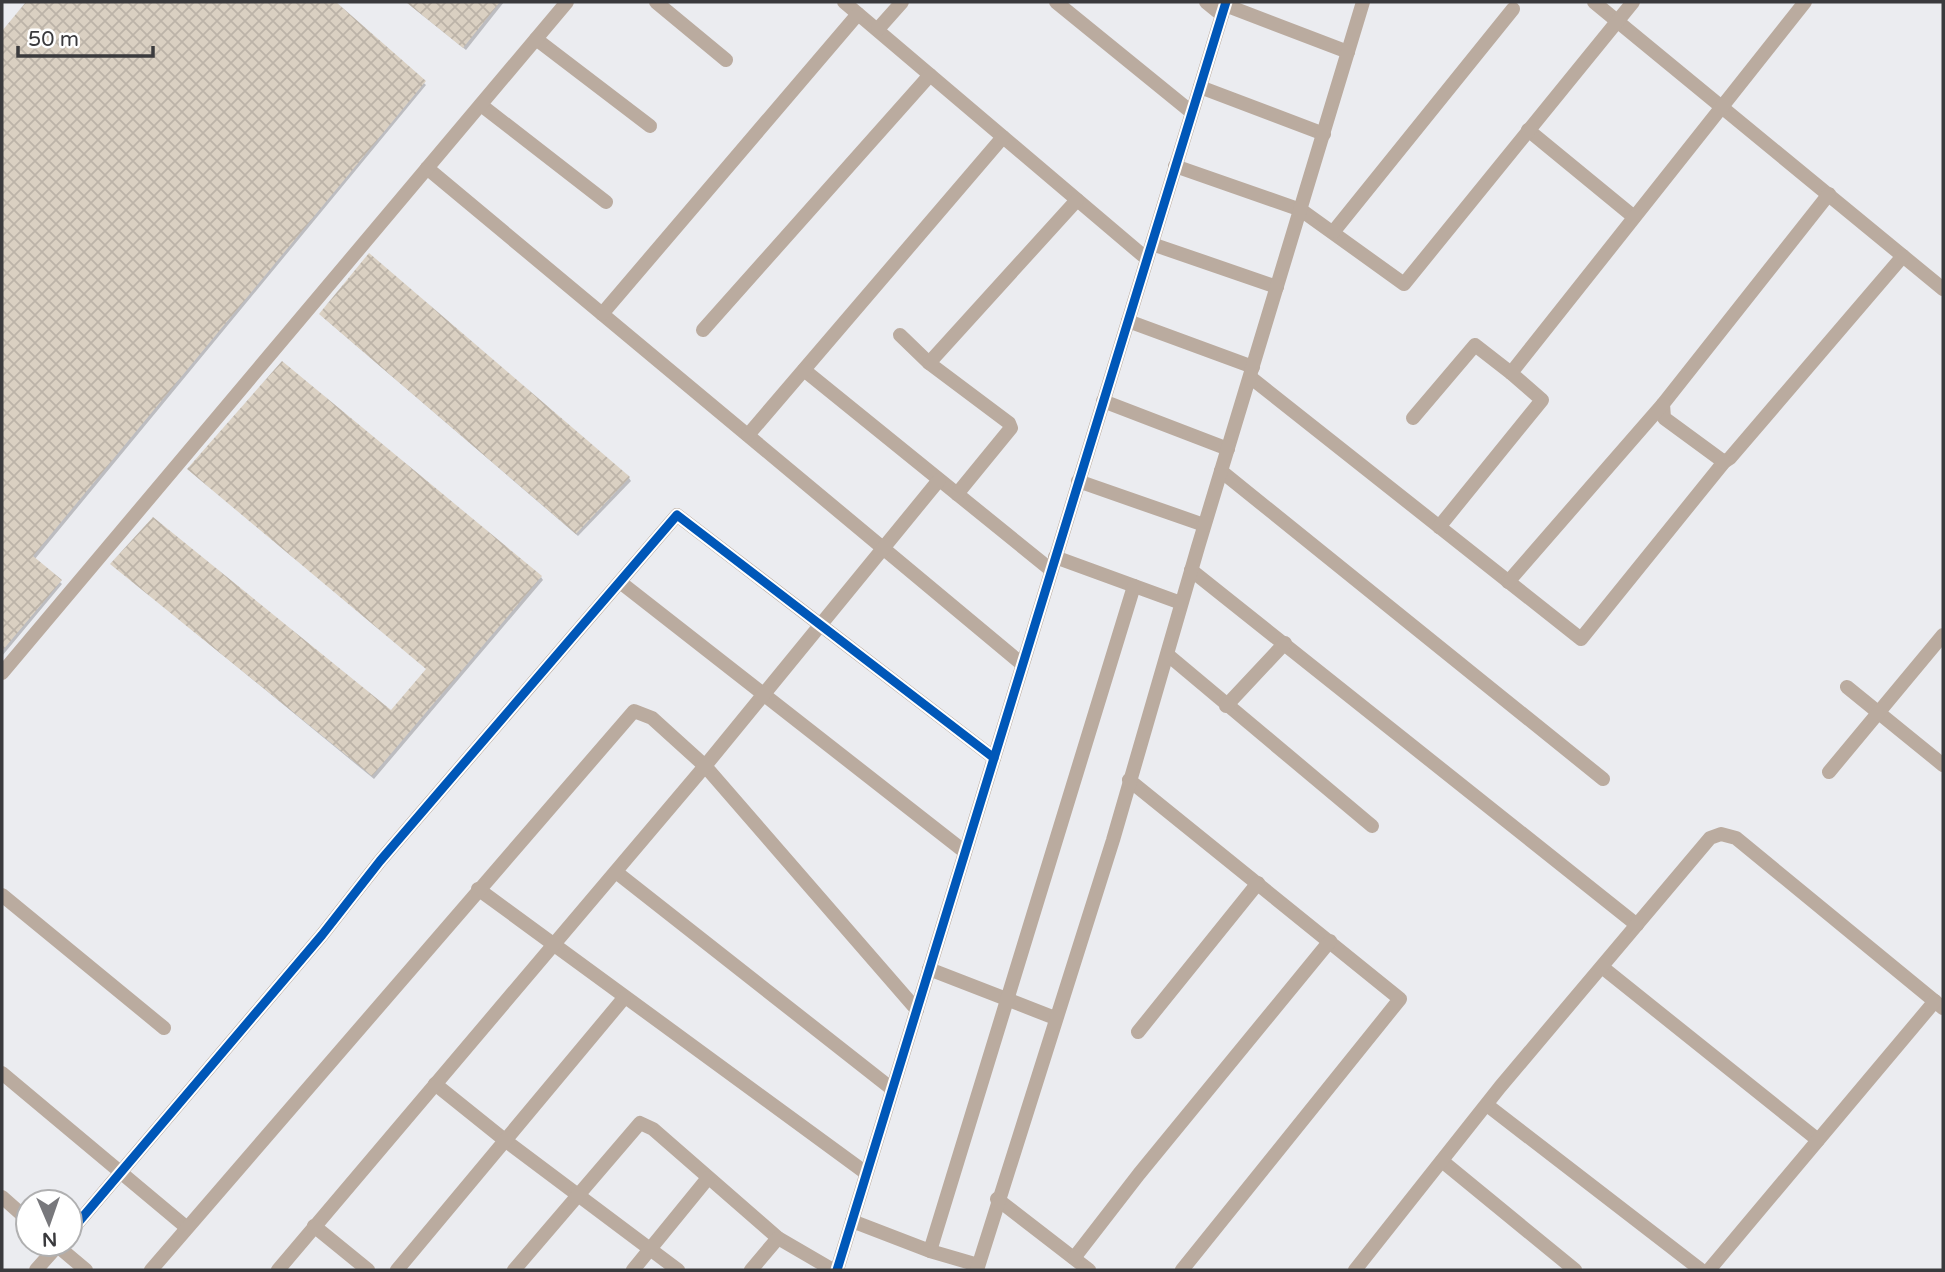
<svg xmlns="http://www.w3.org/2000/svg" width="1945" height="1272" font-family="'Varela Round',sans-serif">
  <defs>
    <pattern id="building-cross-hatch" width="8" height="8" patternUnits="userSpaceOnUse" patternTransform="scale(1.75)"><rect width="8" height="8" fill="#dad0c2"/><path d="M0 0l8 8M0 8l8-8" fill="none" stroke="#bcb3a8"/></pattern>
  </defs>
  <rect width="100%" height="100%" fill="#ebecf0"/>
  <g fill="#0003">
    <path d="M28 2H334L426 85 35 559 62 584 2 656V34Z"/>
    <path d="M406 2H504L466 50Z"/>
    <path d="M323 317 629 478 631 481 578 536Z"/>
    <path d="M112 564 392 712 541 577 543 580 374 779Z"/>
  </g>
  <g fill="url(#building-cross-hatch)">
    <path d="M26 2H336L426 81 33 556 62 580 2 651V31Z"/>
    <path d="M406 2H500L463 48Z"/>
    <path d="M369 253 630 477 576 534 319 314Z"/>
    <path d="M282 361 542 576 372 776 110 564 153 517 391 710 426 669 187 469Z"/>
  </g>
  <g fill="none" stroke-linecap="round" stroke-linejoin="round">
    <g stroke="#baab9f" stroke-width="14">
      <path d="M656 2 726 60"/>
      <path d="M844 2 1147 259"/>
      <path d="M1056 2 1190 111"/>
      <path d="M1206 2 1222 15"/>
      <path d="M1594 2 1943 289"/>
      <path d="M1225 5 1348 52"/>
      <path d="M878 29 902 2"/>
      <path d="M536 39 650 126"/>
      <path d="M1200 87 1324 134"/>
      <path d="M481 105 606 202"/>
      <path d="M1528 130 1634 217"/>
      <path d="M1175 166 1301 210 1404 284 1633 2"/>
      <path d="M427 168 1022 664"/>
      <path d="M1334 231 1513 9"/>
      <path d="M1152 244 1277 287"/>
      <path d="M602 314 858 14"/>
      <path d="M1128 321 1253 367"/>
      <path d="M703 330 930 75"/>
      <path d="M900 335 929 363"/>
      <path d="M804 370 1051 570"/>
      <path d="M1250 377 1581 639 1724 462 1730 458 1903 256"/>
      <path d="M1103 401 1228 449"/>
      <path d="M1413 418 1475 345 1511 373"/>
      <path d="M748 435 1003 137"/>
      <path d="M1724 462 1664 418 1663 404 1829 194"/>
      <path d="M1221 471 1603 779"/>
      <path d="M1078 481 1204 525"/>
      <path d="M957 494 1011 428 1009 423 929 363 1077 200"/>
      <path d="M1439 527 1542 400 1511 373 1805 2"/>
      <path d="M1055 557 1181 603"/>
      <path d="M1191 570 1637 925"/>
      <path d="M620 582 965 852"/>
      <path d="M1508 582 1663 404"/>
      <path d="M1168 655 1372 826"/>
      <path d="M2 673 567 2"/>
      <path d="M1847 687 1943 765"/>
      <path d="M1226 706 1285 643"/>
      <path d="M1829 772 1943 635"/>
      <path d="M1129 780 1400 999 1182 1270"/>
      <path d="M616 872 892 1089"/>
      <path d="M478 889 866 1173"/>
      <path d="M2 895 164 1028"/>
      <path d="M1602 967 1818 1140"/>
      <path d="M929 969 1055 1018"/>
      <path d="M1138 1032 1258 883"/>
      <path d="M2 1073 186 1227"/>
      <path d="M435 1084 506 1141 678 1270"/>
      <path d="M1487 1105 1701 1270"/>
      <path d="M1442 1161 1575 1270"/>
      <path d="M2 1197 28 1220"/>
      <path d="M997 1199 1089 1270"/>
      <path d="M852 1221 930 1251 1134 586"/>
      <path d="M314 1226 368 1270"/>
      <path d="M70 1232 322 935 380 861 677 515 994 758"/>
      <path d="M55 1244 86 1270"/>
      <path d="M930 1251 978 1265"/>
      <path d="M1074 1258 1139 1174 1330 941"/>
      <path d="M36 1270 59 1244"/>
      <path d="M151 1270 634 711 652 718 705 766 917 1010"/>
      <path d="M278 1270 705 766 939 480"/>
      <path d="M397 1270 624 998"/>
      <path d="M514 1270 640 1123 653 1129 778 1238 833 1270"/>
      <path d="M633 1270 708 1178"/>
      <path d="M751 1270 778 1238"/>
      <path d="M837 1270 1226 2"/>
      <path d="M977 1270 1113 840 1198 547 1363 2"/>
      <path d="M1355 1270 1500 1087 1710 838 1721 834 1736 838 1943 1008"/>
      <path d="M1709 1270 1935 1001"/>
    </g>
    <g stroke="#fff" stroke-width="13">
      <g id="cycleway">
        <path d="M70 1232 322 935 380 861 677 515 994 758"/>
        <path d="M837 1270 1226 2"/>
      </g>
    </g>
    <use href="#cycleway" stroke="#0057b8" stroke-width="9"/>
  </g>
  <rect width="1945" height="1272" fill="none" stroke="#3a3a3d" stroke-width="7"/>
  <g transform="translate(49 1223) rotate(178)"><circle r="33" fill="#ffffff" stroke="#b0b0b1" stroke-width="2"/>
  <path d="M0-5L12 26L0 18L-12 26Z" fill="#78787c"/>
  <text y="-10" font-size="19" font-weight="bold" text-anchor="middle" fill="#3a3a3d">N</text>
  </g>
  <path d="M18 46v10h135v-10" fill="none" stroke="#3a3a3d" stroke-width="3.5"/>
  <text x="28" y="46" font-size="21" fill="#3a3a3d" stroke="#ffffff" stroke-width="5" paint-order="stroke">50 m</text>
</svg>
